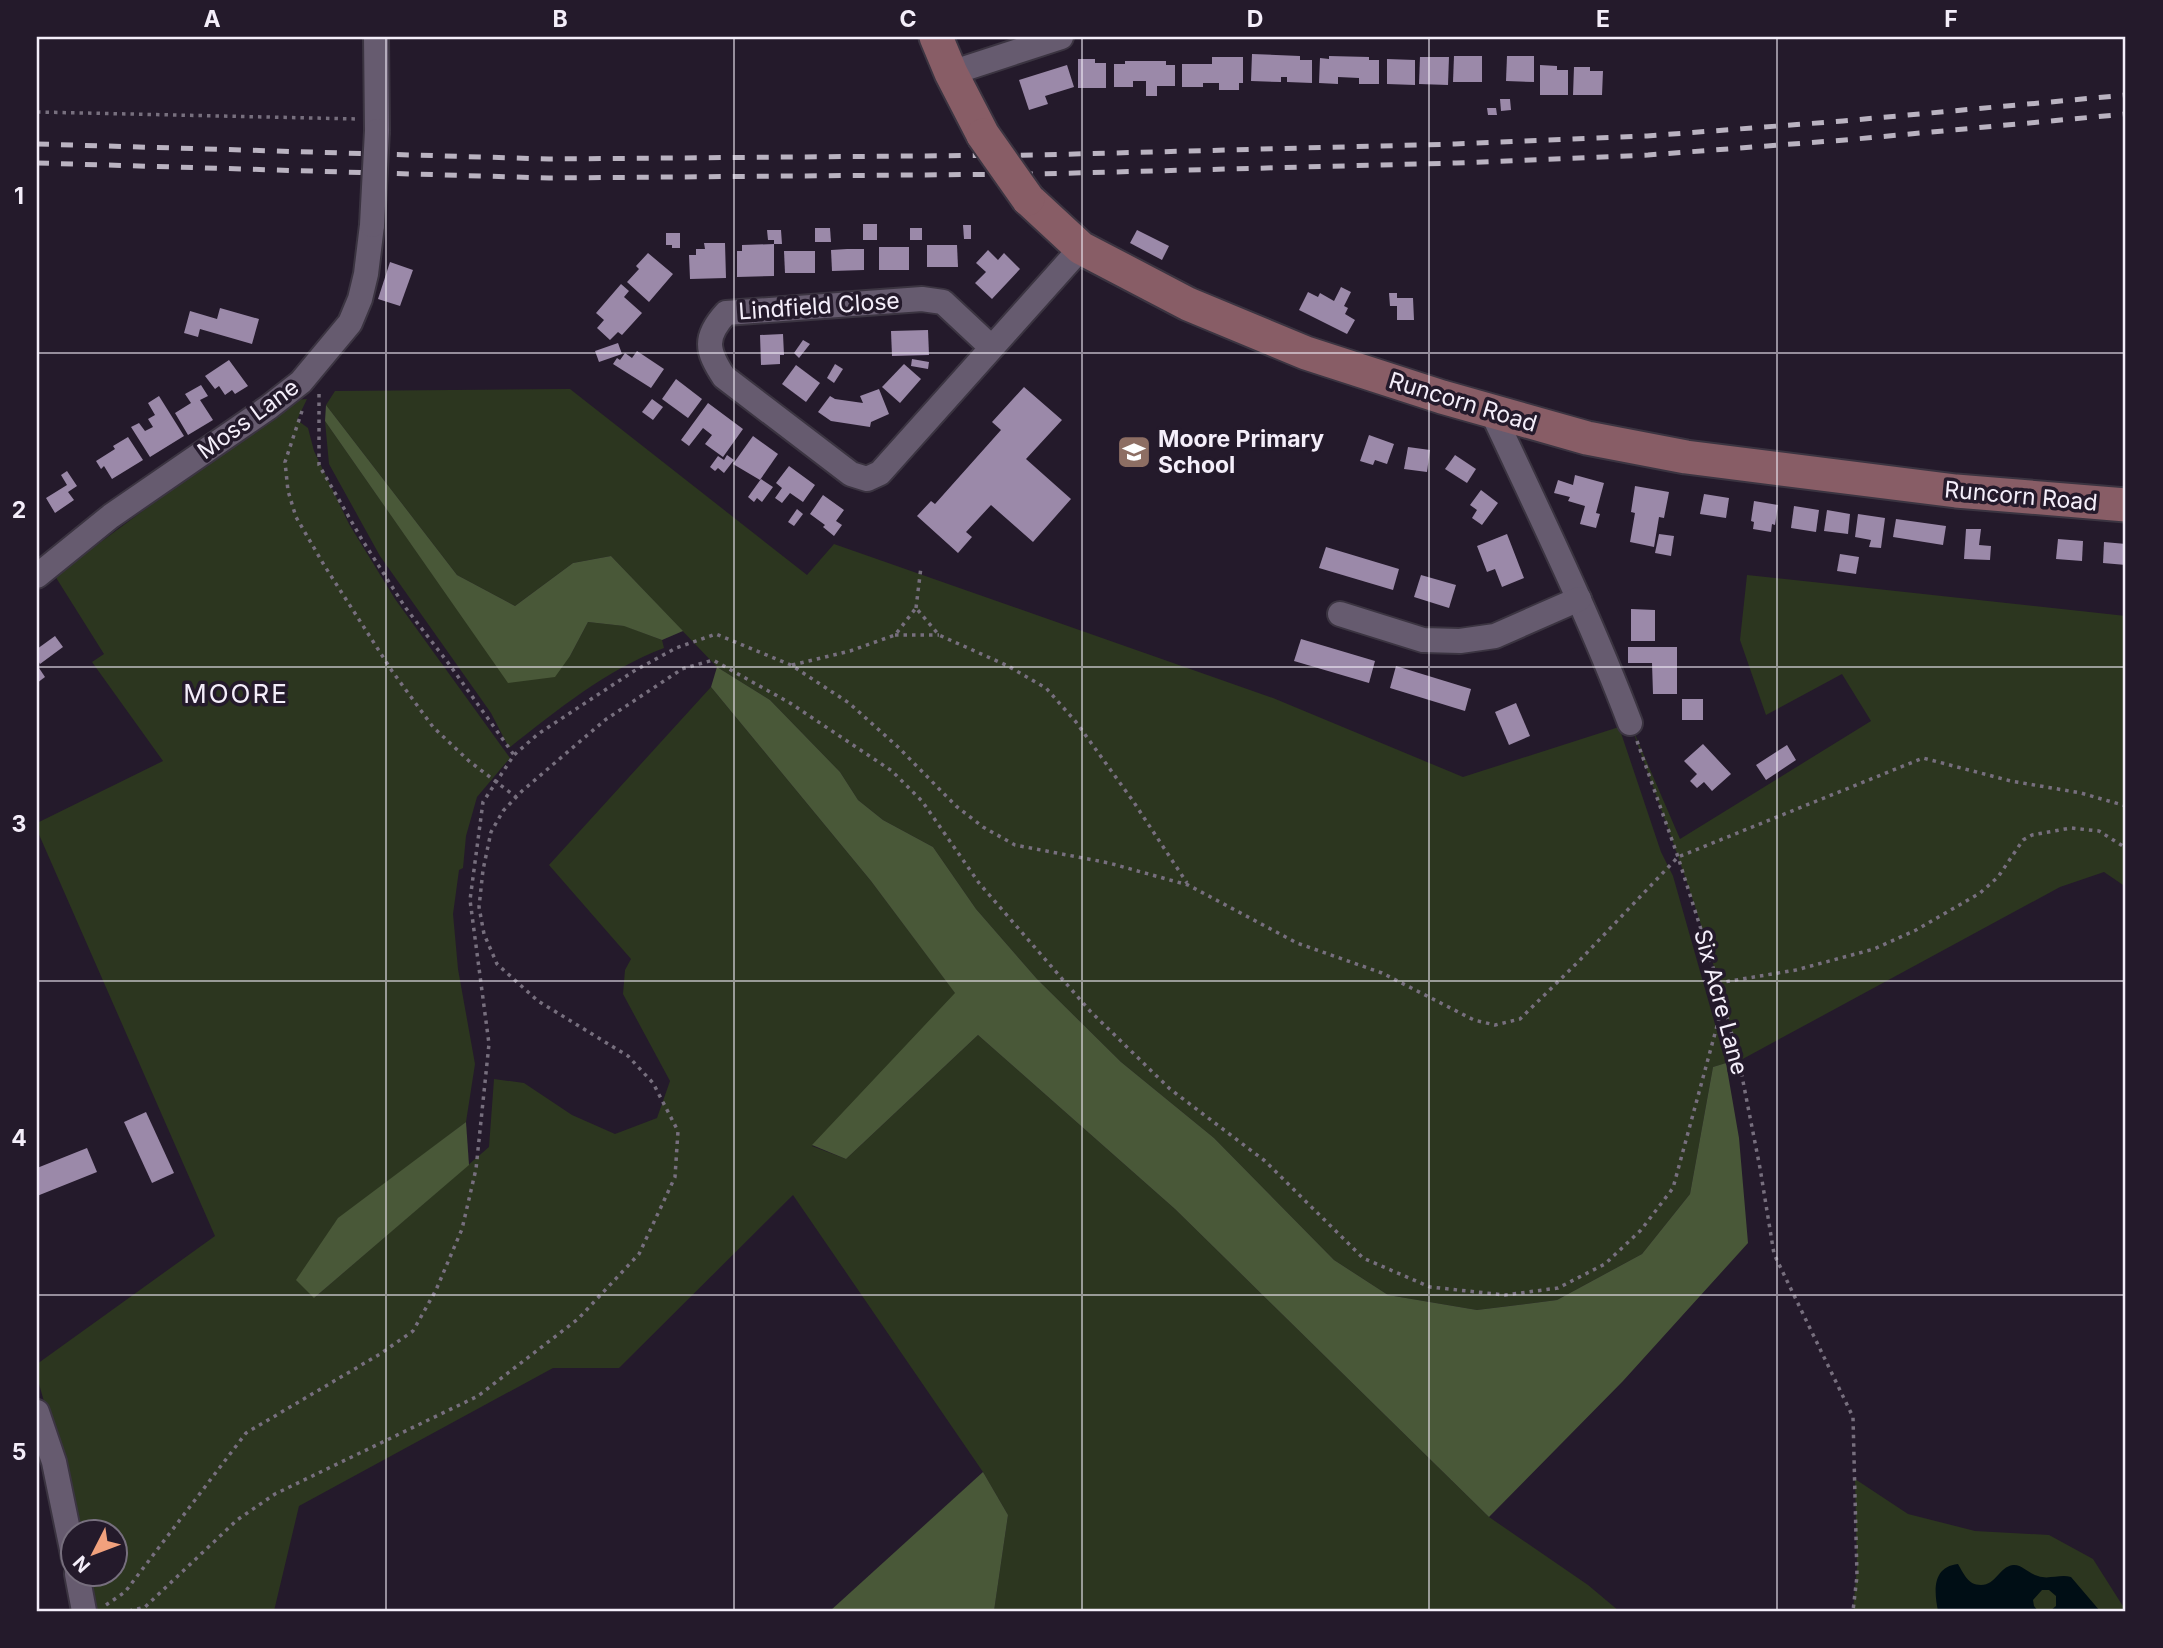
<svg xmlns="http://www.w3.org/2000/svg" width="2163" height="1648" font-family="Inter,sans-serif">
  <rect width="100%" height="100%" fill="#241a2b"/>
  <g fill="#2c361f">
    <path d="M570 389 807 575 834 544 1273 698 1463 777 1619 727 1661 852 1673 876 1726 1063 1713 1067 1690 1194 1642 1254 1557 1300 1477 1310 1388 1295 1334 1260 1214 1138 1121 1062 1037 979 976 909 933 847 883 820 858 800 840 772 770 700 717 667 611 556 573 563 515 606 457 575 326 405 335 391Z"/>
    <path d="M307 399 297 420 308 428 314 451 349 524 395 599 510 758 477 797 466 836 463 868 459 870 453 914 458 969 475 1064 466 1122 334 1224 314 1298 489 1147 494 1079 524 1083 572 1115 615 1134 657 1118 670 1081 623 994 625 970 631 959 549 865 711 687 871 881 956 994 812 1146 846 1159 978 1035 1175 1209 1489 1517 1588 1585 1619 1611H994L1008 1515 983 1472 793 1195 619 1368H553L299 1506 274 1611H97L89 1575 116 1574V1532H80L72 1499 37 1377V1364L215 1236 37 830V823L163 761 92 662 104 654 55 576 292 400Z"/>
    <path d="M325 421 508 682 570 656 588 622 625 626 662 640 664 648C606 670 557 710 509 748L491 713 380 556 329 464Z"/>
    <path d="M1747 575 2126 616V887L2104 872 2060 887 1739 1061C1713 946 1670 834 1630 723L1680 839 1871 721 1842 674 1766 715 1740 640Z"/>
    <path d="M1855 1479 1908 1514 1975 1531 2049 1535 2093 1559 2126 1611H1853L1857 1567Z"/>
  </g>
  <g fill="#495838">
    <path d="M326 405 457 575 515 606 573 563 611 556 683 631 662 640 624 626 588 622 570 656 555 677 508 683 325 421Z"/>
    <path d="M717 667 770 700 840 772 858 800 883 820 933 847 976 909 1037 979 1121 1062 1214 1138 1334 1260 1388 1295 1477 1310 1557 1300 1642 1254 1690 1194 1713 1067 1726 1063 1739 1138 1748 1243 1623 1381 1489 1517 1175 1209 978 1035 846 1159 812 1145 955 993 871 881 711 687Z"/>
    <path d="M466 1122 469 1165 314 1298 296 1280 338 1218Z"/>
    <path d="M983 1472 1008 1515 994 1611H830Z"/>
  </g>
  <path fill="#000e15" d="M1958 1564C1964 1574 1968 1585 1981 1585 1996 1585 1999 1567 2013 1565 2022 1564 2029 1574 2038 1576 2048 1580 2060 1574 2071 1577L2100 1611H2050L2056 1606V1596L2049 1590H2042L2033 1600 2034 1606 2038 1611H1938C1934 1591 1932 1567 1958 1564Z"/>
  <g fill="#9b89a9">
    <path d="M1252 54 1300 56V60H1312V83L1287 82V77H1281V82L1251 81Z"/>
    <path d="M1329 56 1369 57V60H1379V84H1359V78L1338 77V84L1319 83 1320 58 1329 59Z"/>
    <path d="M1454 56H1482V82H1453Z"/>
    <path d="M1507 56H1534V82L1506 81Z"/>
    <path d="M1212 57H1243V83H1239V90H1219V83H1203V87H1182V64H1212Z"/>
    <path d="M1420 57H1449L1448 85 1419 84Z"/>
    <path d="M1078 59H1095V63H1106V88H1078Z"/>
    <path d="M1387 59 1415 60V85L1387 84Z"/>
    <path d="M1125 61H1166V65H1175V86H1157V96H1146V81H1133V87H1114V64H1125Z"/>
    <path d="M1067 65 1074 87 1045 96 1048 104 1029 110 1019 80Z"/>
    <path d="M1540 65 1557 66V70H1568V95H1540Z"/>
    <path d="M1574 67H1590V71H1603L1602 95H1573Z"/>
    <path d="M1500 99H1510L1511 110 1501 111Z"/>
    <path d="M1487 108H1496L1497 115H1488Z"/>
    <rect x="863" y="224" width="14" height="16"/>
    <path d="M963 225H971V239H964Z"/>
    <path d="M815 228H830L831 242H815Z"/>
    <rect x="910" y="228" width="12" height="12"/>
    <path d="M767 230H781L782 244H774V240H768Z"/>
    <path d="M1137 230 1169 246 1162 260 1130 243Z"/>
    <path d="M666 233H680V248H672V245H666Z"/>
    <path d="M704 243H725L726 278 690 279 689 255H696V249H705Z"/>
    <path d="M774 244V276L737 277V251H742V245Z"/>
    <path d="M927 245H957L958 267H927Z"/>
    <rect x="879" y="247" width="30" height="23"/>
    <path d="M847 249H864V270L832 271 831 250Z"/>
    <path d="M988 250 998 260 1004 253 1020 269 992 299 975 283 986 272 976 263Z"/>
    <path d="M784 251H815V273H785Z"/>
    <path d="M648 253 673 274 649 302 627 282 639 269 636 266Z"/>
    <path d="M390 262 413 270 400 306 378 299Z"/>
    <path d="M621 284 629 291 624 297 642 313 622 335 618 332 610 340 597 328 604 320 596 313Z"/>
    <path d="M1341 287 1351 292 1344 306 1348 308 1345 314 1355 320 1347 334 1299 310 1308 292 1318 297 1320 293 1334 301Z"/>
    <path d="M1389 293H1397V298H1413L1414 320H1397V306H1390Z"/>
    <path d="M220 308 259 319 252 344 200 329 198 337 184 333 190 311 217 319Z"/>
    <path d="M928 330 929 355 892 356 891 331Z"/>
    <path d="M783 334 784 355H780V364L761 365 760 335Z"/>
    <path d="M803 340 810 344 799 358 794 353Z"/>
    <path d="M618 343 622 354 599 362 595 351Z"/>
    <path d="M637 351 664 369 651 388 613 364 617 358 620 360 625 353 632 358Z"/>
    <path d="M912 359 929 362 928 369 911 366Z"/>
    <path d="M229 360 248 386 235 394 232 390 225 395 219 386 215 389 205 376Z"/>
    <path d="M835 364 843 369 834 383 827 378Z"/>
    <path d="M904 364 921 379 900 403 882 387Z"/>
    <path d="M796 365 820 383 806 402 782 384Z"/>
    <path d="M676 379 702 399 688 418 662 399Z"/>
    <path d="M201 385 208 396 200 400 213 420 188 435 175 413 191 403 185 394Z"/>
    <path d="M1024 387 1062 420 1026 459 1071 499 1033 542 991 505 966 532 972 537 958 553 917 516 931 501 935 504 1001 430 992 422Z"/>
    <path d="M879 389 889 414 871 422 870 427 831 421 818 412 830 396 835 399 863 403 860 396Z"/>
    <path d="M159 396 184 436 150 457 131 427 139 423 145 431 153 427 148 419 155 415 148 403Z"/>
    <path d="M652 399 663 407 653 420 642 412Z"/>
    <path d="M708 403 743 429 723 457 705 444 712 435 703 428 689 446 681 440Z"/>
    <path d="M1369 435 1394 444 1387 464 1375 460 1373 465 1360 461Z"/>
    <path d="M753 436 778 454 760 480 733 464Z"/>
    <path d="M128 437 143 460 112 479 104 466 101 469 96 461 115 449 113 446Z"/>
    <path d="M1408 447 1430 450 1427 472 1404 469Z"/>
    <path d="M727 455 734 460 724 473 718 468 715 471 710 467 718 456 724 460Z"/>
    <path d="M1455 455 1476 469 1467 483 1445 469Z"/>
    <path d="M789 466 815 485 803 502 790 493 782 503 775 498 782 488 776 483Z"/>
    <path d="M67 471 77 486 68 492 74 500 55 513 46 498 67 485 61 475Z"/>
    <path d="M1575 475 1604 483 1596 513 1600 514 1596 528 1580 524 1585 506 1568 501 1570 497 1554 493 1558 480 1573 485Z"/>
    <path d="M761 479 773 487 762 502 757 498 754 502 748 497Z"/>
    <path d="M1635 486 1669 492 1664 518 1659 517 1654 547 1630 542 1635 513 1631 512Z"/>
    <path d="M1481 490 1498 503 1482 525 1472 518 1477 510 1470 505Z"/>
    <path d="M1704 494 1729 498 1726 518 1700 514Z"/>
    <path d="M823 495 844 510 836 521 842 525 834 536 823 527 825 525 810 514Z"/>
    <path d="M1754 501 1778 505 1775 525 1772 524 1771 532 1753 529 1754 522 1751 521Z"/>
    <path d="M1794 506 1819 510 1816 532 1791 528Z"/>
    <path d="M797 509 803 514 794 526 788 522Z"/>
    <path d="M1827 510 1850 514 1848 534 1824 531Z"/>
    <path d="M1858 514 1885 518 1881 548 1869 547 1871 540 1855 537Z"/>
    <path d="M1896 519 1946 526 1943 545 1893 537Z"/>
    <path d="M1966 529H1981L1979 545 1991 546 1990 560 1964 559Z"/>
    <path d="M1507 534 1524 578 1502 587 1495 569 1487 572 1477 546Z"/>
    <path d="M1659 534 1674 536 1671 556 1655 553Z"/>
    <path d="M2058 539 2083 541 2082 561 2056 559Z"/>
    <path d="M2104 542 2126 544V565L2103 563Z"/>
    <path d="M1326 547 1399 569 1393 590 1319 568Z"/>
    <path d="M1840 554 1859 557 1856 574 1837 571Z"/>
    <path d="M1421 575 1456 585 1449 608 1414 597Z"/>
    <path d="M1631 609 1655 610V641H1631Z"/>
    <path d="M55 636 63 647 40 664 37 659V649Z"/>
    <path d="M1301 639 1375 661 1369 683 1294 661Z"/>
    <path d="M1628 647H1677V694H1653L1652 663H1628Z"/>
    <path d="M37 665 45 677 37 683Z"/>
    <path d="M1396 666 1471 689 1465 711 1390 688Z"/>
    <rect x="1682" y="699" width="21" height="21"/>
    <path d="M1516 703 1530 736 1509 745 1495 712Z"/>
    <path d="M1703 744 1731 774 1712 791 1704 782 1697 788 1690 781 1697 774 1684 761Z"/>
    <path d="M1787 745 1796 760 1766 780 1756 765Z"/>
    <path d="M146 1112 174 1173 152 1183 124 1122Z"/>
    <path d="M87 1148 97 1172 37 1196V1168Z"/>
  </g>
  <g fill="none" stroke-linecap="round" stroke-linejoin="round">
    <g stroke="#3b3441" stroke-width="28">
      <g id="street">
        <path d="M376 37 377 131"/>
        <path d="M951 73 1061 37"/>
        <path d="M991 347 943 302 922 299 726 313C704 337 706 350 724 377L851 474 867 479 880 473 1081 248"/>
        <path d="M1492 412C1540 515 1590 617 1630 723"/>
        <path d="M37 576 111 516 269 407 301 382 350 323 360 299 366 274 372 225"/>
        <path d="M1340 614 1423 640 1460 641 1495 636 1579 599"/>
        <path d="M37 1412 54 1462 74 1559"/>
        <path d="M77 1574 84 1611"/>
      </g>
    </g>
    <g stroke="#3b3441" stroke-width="37">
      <g id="secondary">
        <path d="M936 37 951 73 983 135"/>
        <path d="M1028 199 1081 248 1188 304 1306 353 1442 397 1587 438 1686 457 1956 491 2126 505"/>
      </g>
    </g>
    <g stroke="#776f7e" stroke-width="3.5" stroke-dasharray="3.5 5" stroke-linecap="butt">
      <path d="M37 112 358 119"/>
      <path d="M319 394V465L361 538 405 607 449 664 514 755"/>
      <path d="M302 411 285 462 288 491 296 517 324 565 392 671 433 727 469 761 516 797"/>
      <path d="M916 608 921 567"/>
      <path d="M895 635H939"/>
      <path d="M792 665 850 651 895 635 916 608 939 635 1008 666 1046 688 1076 722 1133 801 1187 883"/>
      <path d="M1637 741 1678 857 1718 983 1739 1061 1760 1168 1774 1254 1853 1417 1857 1576 1853 1611"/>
      <path d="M1718 983 1796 970 1874 949 1916 930 1980 893 1998 877 2023 840 2032 835 2071 828 2099 831 2126 848"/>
      <path d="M106 1605 125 1592 246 1433 380 1354 413 1331 436 1290 462 1229 476 1169 489 1044 470 900 483 802 514 755 538 734 634 671 676 648 716 634 791 665 849 703 898 747 956 806 983 827 1015 845 1109 863 1188 885 1297 943 1382 973 1474 1020 1495 1025 1520 1019 1579 961 1678 857 1923 758 2011 781 2081 793 2126 806"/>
      <path d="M129 1611 145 1607 237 1520 275 1494 478 1396 578 1319 639 1254 675 1177 678 1131 653 1083 628 1056 538 1001 497 964 484 934 479 907 483 870 491 832 503 811 522 791 605 720 682 669 713 660 790 703 892 771 922 801 979 883 1090 1011 1170 1089 1265 1161 1363 1258 1430 1287 1505 1295 1558 1288 1605 1264 1641 1230 1673 1188 1723 1004"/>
    </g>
    <use href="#street" stroke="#665b6f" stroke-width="24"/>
    <use href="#secondary" stroke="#885d66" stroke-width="33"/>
    <g stroke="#bab3c1" stroke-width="5" stroke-dasharray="12 12" stroke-linecap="butt">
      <path d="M37 144 549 159 1037 155 1455 144 1647 136 1843 121 2126 95"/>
      <path d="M37 163 549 178 1037 174 1456 163 1648 155 1845 140 2126 114"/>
    </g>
    <g stroke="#3b3441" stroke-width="28" stroke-linecap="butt">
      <path id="street-bridge" d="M372 225 377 131"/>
    </g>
    <g stroke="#3b3441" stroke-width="37" stroke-linecap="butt">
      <path id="secondary-bridge" d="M983 135 1028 199"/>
    </g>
    <use href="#street-bridge" stroke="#665b6f" stroke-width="24"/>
    <use href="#secondary-bridge" stroke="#885d66" stroke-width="33"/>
  </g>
  <path fill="none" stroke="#f4eefa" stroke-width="2" stroke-opacity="0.55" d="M386 37V1611M734 37V1611M1082 37V1611M1429 37V1611M1777 37V1611M37 353H2126M37 667H2126M37 981H2126M37 1295H2126"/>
  <defs>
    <g id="school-square" transform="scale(1.75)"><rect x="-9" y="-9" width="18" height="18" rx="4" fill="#8d6e63" stroke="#241a2b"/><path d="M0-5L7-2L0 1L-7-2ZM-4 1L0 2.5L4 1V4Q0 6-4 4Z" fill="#fff"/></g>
  </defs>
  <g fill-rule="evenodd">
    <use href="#school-square" x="1134" y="452"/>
  </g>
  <g text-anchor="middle" stroke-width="7" stroke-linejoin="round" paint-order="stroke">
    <g font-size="23" fill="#f4eefa" stroke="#241a2b">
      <text transform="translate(819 306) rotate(-4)" y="8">Lindfield Close</text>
      <text transform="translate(1463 402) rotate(17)" y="8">Runcorn Road</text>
      <text transform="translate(248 419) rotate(-36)" y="8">Moss Lane</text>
      <text transform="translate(2021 496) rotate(5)" y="8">Runcorn Road</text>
      <text transform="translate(1721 1002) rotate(75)" y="8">Six Acre Lane</text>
    </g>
    <g font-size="23" font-weight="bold" fill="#f4eefa" stroke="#241a2b" text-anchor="start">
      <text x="1158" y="447">Moore Primary<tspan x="1158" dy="26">School</tspan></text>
    </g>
    <g font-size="26" letter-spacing="2" fill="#f4eefa" stroke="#241a2b">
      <text x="236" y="703">MOORE</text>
    </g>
  </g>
  <rect width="2163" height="1648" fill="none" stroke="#241a2b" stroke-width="77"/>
  <g transform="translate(94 1553) rotate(228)"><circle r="33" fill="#241a2b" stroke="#776f7e" stroke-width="2"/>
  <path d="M0-5L12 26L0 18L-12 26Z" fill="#f1a17d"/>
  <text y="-10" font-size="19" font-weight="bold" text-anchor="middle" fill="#f4eefa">N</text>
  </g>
  <rect x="38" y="38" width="2086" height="1572" fill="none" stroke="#f4eefa" stroke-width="2.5"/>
  <g font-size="23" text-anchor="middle" font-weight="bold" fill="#f4eefa">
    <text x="212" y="27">A</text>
    <text x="560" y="27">B</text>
    <text x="908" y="27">C</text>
    <text x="1255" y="27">D</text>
    <text x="1603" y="27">E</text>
    <text x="1951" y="27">F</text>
    <text x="19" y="204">1</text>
    <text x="19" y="518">2</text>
    <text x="19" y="832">3</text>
    <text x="19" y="1146">4</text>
    <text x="19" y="1460">5</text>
  </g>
</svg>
